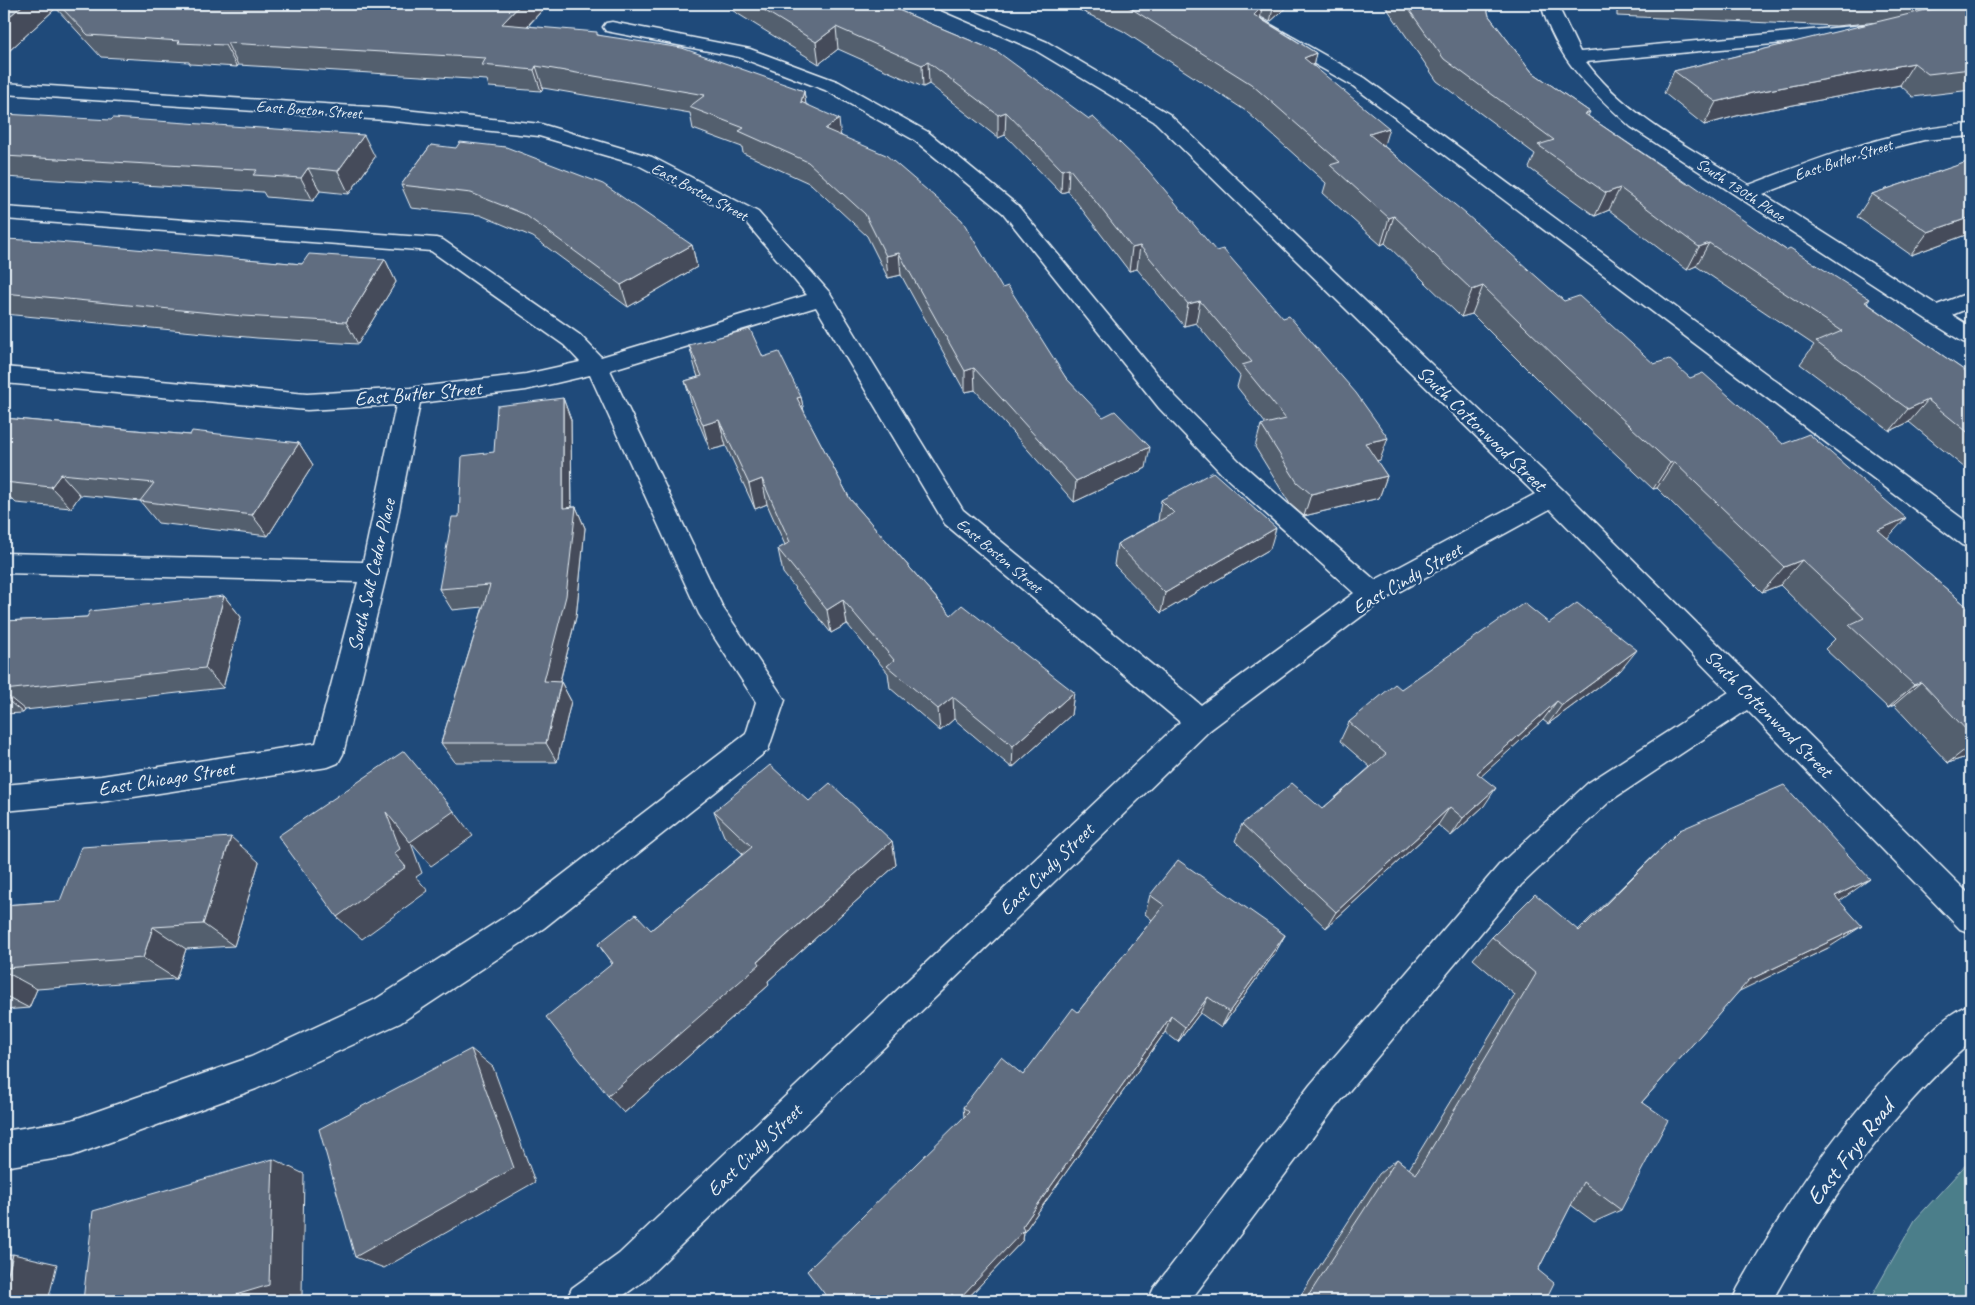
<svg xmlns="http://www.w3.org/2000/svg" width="1975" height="1305" font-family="Caveat,sans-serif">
  <rect width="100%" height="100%" fill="#1f4a7a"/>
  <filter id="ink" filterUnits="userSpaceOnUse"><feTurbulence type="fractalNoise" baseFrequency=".02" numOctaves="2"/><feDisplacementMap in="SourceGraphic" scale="10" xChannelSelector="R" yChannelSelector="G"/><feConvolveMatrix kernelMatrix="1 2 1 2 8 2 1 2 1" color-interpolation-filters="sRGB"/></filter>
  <g filter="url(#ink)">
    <path fill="#4b7e8a" stroke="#9ab8c1" d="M1971 1159V1301H1869L1915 1220Z"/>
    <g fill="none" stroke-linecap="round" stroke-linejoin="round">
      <g stroke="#e8f1f8" stroke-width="3">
        <g id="minor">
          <path d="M934 4H957L1047 42 1169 114 1562 489 1971 896V933L1960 929 1747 710 1610 801 1521 885 1334 1109 1190 1301H1148L1154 1288 1310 1085 1499 865 1588 783 1729 692 1550 509 1382 601 1210 730 645 1280 616 1301H566L572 1288 619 1254 1180 722 945 524 816 307 610 370 723 608 785 700 768 750 544 928 400 1023 256 1089 72 1156 4 1167V1131L72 1120 251 1057 376 999 522 906 746 734 756 702 699 614 590 375 526 390 420 403 387 572 343 754 338 763 328 767 101 802 4 811V785L101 776 316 743 358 582 4 573V553L363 562 396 405 307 410 4 383V367L307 394 410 388 526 374 580 362 564 345 431 251 4 219V207L436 238 443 240 580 335 601 357 807 295 744 220 638 165 539 136 385 120 4 94V83L385 108 541 124 652 157 758 212 830 293 963 510 1201 705 1354 593 1222 474 1159 408 1003 213 914 140 825 90 739 57 606 31 603 27 606 23 612 22 750 49 839 82 928 132 1017 205 1175 396 1240 462 1375 580 1535 494 1155 122 1035 50 937 8Z"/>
          <path d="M1214 4H1234L1365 78 1971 525V548L1962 545 1353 86 1216 8Z"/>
          <path d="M1541 4H1557L1580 52 1865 25 1871 26 1874 30 1871 34 1865 35 1586 62C1627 117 1693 149 1749 185 1823 157 1891 129 1971 124V136L1924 140 1867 154 1763 194 1937 305 1971 292V307L1952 315 1971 327V344L1963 342 1926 319 1631 127C1590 90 1556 58 1541 4Z"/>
          <path d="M1971 1004V1042C1888 1115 1825 1205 1772 1301H1732L1738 1288C1788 1200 1843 1118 1915 1047 1931 1032 1950 1011 1971 1004Z"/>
        </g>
      </g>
      <use href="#minor" fill="#1f4a7a" fill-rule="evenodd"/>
    </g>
    <g fill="#535e6e" stroke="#e8f1f8">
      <path d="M4 4H548L528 26 598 35 804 91 806 105 841 135 1002 288 1066 378 1146 468 1074 502 975 390 965 392 901 275 888 278 867 236 811 184 743 153 742 147 693 129 690 113 543 88 541 91 489 87 487 80 238 65 237 67 190 64 189 62 101 57 56 8 9 51 4 50Z"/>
      <path d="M722 4H884L998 52 1380 460H1376L1387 476 1379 498 1304 516 1290 504 1255 447 1261 425 1266 424 1237 387 1240 376 1196 323 1184 326 1137 269 1129 271 1068 191 1061 193 1005 135 998 138 929 84 923 87 838 49 819 64Z"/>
      <path d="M1067 4H1290L1270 22 1261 17 1260 18 1316 53 1313 66 1384 146 1564 301 1654 364 1690 378 1887 538 1971 610V762L1966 757 1948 763 1894 705 1888 708 1825 649 1835 639 1780 585 1762 592 1657 488 1653 489 1551 393 1472 314 1461 317 1385 243 1381 245 1323 193 1326 183 1246 111 1123 31Z"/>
      <path d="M1384 4H1486L1489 16 1532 72 1590 112 1588 116 1786 250 1870 299 1867 303 1971 375V473L1909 422 1890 431 1800 364 1814 345 1696 266 1687 270 1609 210 1595 216 1529 168 1535 154 1437 81Z"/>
      <path d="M1617 4H1971V90L1913 97 1900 85 1740 115 1704 125 1664 93 1674 71 1879 22 1836 26 1617 16Z"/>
      <path d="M4 114 375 157 349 194 320 191 313 201 266 197 263 192 4 177Z"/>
      <path d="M431 145 692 245 697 267 628 307 533 237 480 215 411 208 401 185Z"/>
      <path d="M1971 161V233L1911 255 1857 217 1872 194Z"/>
      <path d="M4 239 302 264 385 259 396 282 358 344 257 338 4 314Z"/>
      <path d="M689 345 763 357 801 397 804 412 850 499 951 615 1074 692 1071 715 1012 768 954 719 940 731 890 688 888 673 847 624 831 633 783 573 778 549 785 545 767 504 755 509 726 446 710 450 692 406 685 381 698 377 696 371Z"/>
      <path d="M563 398 571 420 572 507H576L585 528 576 617 560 682H561L571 701 557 762H455L441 743 483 607 452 610 439 589 459 517 494 452Z"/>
      <path d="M4 418 190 435 299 443 313 465 268 536 158 523 140 501 80 495 71 508 16 503 5 492H4Z"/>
      <path d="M1161 500 1270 549 1161 613 1114 565 1117 544 1158 521Z"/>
      <path d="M224 596 241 617 223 688 25 710 23 713 4 714V621L87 617Z"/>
      <path d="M1549 623 1621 670 1548 724 1543 720 1481 776 1484 806 1451 836 1438 825 1326 928 1235 841 1242 824 1322 809 1370 767 1340 741 1349 722 1401 689Z"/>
      <path d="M809 801 892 841 896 865 768 981 769 985 624 1113 612 964 598 944 651 930 743 854 724 836 714 811Z"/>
      <path d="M1680 830 1839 901 1828 948 1740 990 1642 1102 1621 1210 1594 1222 1571 1205 1538 1270 1545 1301H1297L1379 1174 1397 1159 1409 1169 1515 995 1473 959 1492 937 1578 930Z"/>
      <path d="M259 862 234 946 186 949 176 979 37 989 29 1008 4 1010V905L60 901Z"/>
      <path d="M1150 895 1285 935 1275 953 1221 1028 1200 1013 1178 1042 1165 1032 1024 1232 1023 1240 965 1301H830L964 1117 963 1107 1023 1075 1078 1012 1152 920 1145 914Z"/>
    </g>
    <g fill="#444c5a" stroke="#e8f1f8">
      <path d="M24 4H53L56 8 9 51 4 42V21Z"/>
      <path d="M521 4H548L509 45 502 24Z"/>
      <path d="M1274 4H1290L1270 22Z"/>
      <path d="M1262 7 1258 34 1254 15Z"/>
      <path d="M836 27 838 49 819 64 816 42Z"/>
      <path d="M227 43 238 65 237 67 225 45Z"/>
      <path d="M1316 53 1310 80 1304 58Z"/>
      <path d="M928 62 929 84 923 87 922 65Z"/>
      <path d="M1914 63 1900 85 1740 115 1704 125 1716 102 1752 93Z"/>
      <path d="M536 66 543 88 541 91 534 70Z"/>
      <path d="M804 91 807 112 801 102Z"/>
      <path d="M1006 112 1005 135 998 138V115Z"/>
      <path d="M839 119 841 141 825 129Z"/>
      <path d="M1389 128 1381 155 1369 134Z"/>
      <path d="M364 135 375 157 349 194 338 171Z"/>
      <path d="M308 168 320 191 313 201 301 178Z"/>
      <path d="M1069 168 1068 191 1061 193 1062 170Z"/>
      <path d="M1620 188 1609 210 1595 216 1606 193Z"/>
      <path d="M1394 216 1385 243 1381 245 1389 218Z"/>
      <path d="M1971 217V233L1911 255 1928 232Z"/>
      <path d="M1709 243 1696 266 1687 270 1699 247Z"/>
      <path d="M692 245 697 267 628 307 621 285Z"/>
      <path d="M1140 246 1137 269 1129 271 1132 248Z"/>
      <path d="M899 253 901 275 888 278 886 256Z"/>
      <path d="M385 259 396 282 358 344 346 322Z"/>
      <path d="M1483 286 1472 314 1461 317 1472 290Z"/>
      <path d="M1200 301 1196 323 1184 326 1188 304Z"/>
      <path d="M974 368 975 390 965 392V371Z"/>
      <path d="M801 397 806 422 797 398Z"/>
      <path d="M563 398 571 420 572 529 563 508Z"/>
      <path d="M1928 400 1909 422 1890 431 1908 409Z"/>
      <path d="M719 420 726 446 710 450 703 425Z"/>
      <path d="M1388 438 1380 460 1357 465 1365 443Z"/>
      <path d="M299 443 313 465 268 536 252 515Z"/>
      <path d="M1150 447 1146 468 1074 502 1076 481Z"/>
      <path d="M1674 462 1657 488 1653 489 1670 463Z"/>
      <path d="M61 474 80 495 71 508 51 487Z"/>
      <path d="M1387 476 1379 498 1304 516 1311 494Z"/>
      <path d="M762 479 767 504 755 509 749 484Z"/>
      <path d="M576 507 585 528 576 617 555 701 544 681Z"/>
      <path d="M1906 518 1882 544 1878 530Z"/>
      <path d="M1276 528 1270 549 1161 613 1165 593Z"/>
      <path d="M1802 560 1780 585 1762 592 1784 567Z"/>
      <path d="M224 596 241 617 223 688 205 668Z"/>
      <path d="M843 600 847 624 831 633 827 610Z"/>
      <path d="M1637 650 1621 670 1548 724 1562 705Z"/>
      <path d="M561 682 571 701 557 762 546 743Z"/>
      <path d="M1921 682 1894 705 1888 708 1914 685Z"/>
      <path d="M1074 692 1071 715 1012 768 1013 746Z"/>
      <path d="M4 693 25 710 23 713 4 697Z"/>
      <path d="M953 697 954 719 940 731 938 709Z"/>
      <path d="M1557 701 1543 720 1465 791 1477 773Z"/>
      <path d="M1971 745V753L1966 757 1948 763Z"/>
      <path d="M1496 788 1484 806 1451 836 1463 818Z"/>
      <path d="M1450 807 1438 825 1326 928 1336 912Z"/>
      <path d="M454 811 473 836 431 866 411 843 422 873 416 877 428 891 362 939 337 917 394 853 386 812Z"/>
      <path d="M231 837 259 862 234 946 203 924Z"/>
      <path d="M892 841 896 865 768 981 769 985 624 1113 608 1096Z"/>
      <path d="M1870 879 1837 903 1835 896Z"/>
      <path d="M1862 926 1828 948 1719 1001 1749 980Z"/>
      <path d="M153 927 186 949 176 979 143 958Z"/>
      <path d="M1285 935 1275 953 1221 1028 1229 1012Z"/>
      <path d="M4 971 37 989 29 1008 4 995Z"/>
      <path d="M1208 997 1200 1013 1178 1042 1185 1027Z"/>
      <path d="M1171 1016 1165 1032 1024 1232 1023 1240 965 1301H958V1300L1022 1227Z"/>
      <path d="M471 1049 493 1067 535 1182 384 1268 355 1257Z"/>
      <path d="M273 1159 304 1174 302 1295 280 1301H216Z"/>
      <path d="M13 1254 57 1264 48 1301H4V1290Z"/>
      <path d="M952 1294 954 1301H946Z"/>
    </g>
    <g fill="#616d80" stroke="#e8f1f8">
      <path d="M4 4H24L4 21Z"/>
      <path d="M58 4H521L502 24 597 32V35L682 48 804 91 801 102 839 119 825 129 886 155 962 220 1002 288 1008 286 1066 378 1103 417 1115 411 1150 447 1076 481 974 368 965 371 899 253 886 256 865 214 808 162 739 131 744 128 689 107 705 95 536 66 534 70 482 65 486 58 227 43 225 45 178 43 180 41 88 35Z"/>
      <path d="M754 4H884L998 52 1089 119 1093 117 1148 170 1216 251 1223 249 1283 318 1289 316 1356 393 1388 438 1365 443 1387 476 1311 494 1297 482 1261 425 1286 419 1242 365 1252 362 1200 301 1188 304 1140 246 1132 248 1069 168 1062 170 1006 112 998 115 928 62 922 65 836 27 816 42Z"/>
      <path d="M1124 4H1256L1262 7 1254 15 1316 53 1304 58 1389 128 1369 134 1466 214 1564 301 1579 296 1654 364 1669 359 1690 378 1703 373 1783 444 1809 434 1906 518 1878 530 1971 610V735L1921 682 1914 685 1849 625 1864 618 1802 560 1784 567 1674 462 1670 463 1565 366 1483 286 1472 290 1394 216 1389 218 1330 165 1340 162 1251 84Z"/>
      <path d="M1405 4H1486L1489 16 1532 72 1590 112 1585 114 1687 184 1690 183 1786 250 1790 248 1870 299 1865 302 1971 375V435L1928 400 1908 409 1816 342 1842 331 1709 243 1699 247 1620 188 1606 193 1538 145 1554 140 1444 59Z"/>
      <path d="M1971 6V69L1928 74 1914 63 1752 93 1716 102 1674 71 1926 10Z"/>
      <path d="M4 114 111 120 113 118 364 135 338 171 308 168 301 178 253 175 257 170 4 156Z"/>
      <path d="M460 142 506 147 603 184 692 245 621 285 524 214 471 193 401 185 431 145 456 148Z"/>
      <path d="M1971 161V217L1928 232 1872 194 1967 162Z"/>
      <path d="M4 239 46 241 302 264 309 254 385 259 346 322 243 316 4 293Z"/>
      <path d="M750 329 763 357 779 352 801 397 797 398 850 499 951 615 962 605 1074 692 1013 746 953 697 938 709 887 666 894 660 843 600 827 610 778 549 790 542 762 479 749 484 719 420 703 425 685 381 702 376 689 345Z"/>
      <path d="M563 398V508L576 507 566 596 544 681 561 682 546 743H441L490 585 439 589 452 517H459L462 456 494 452 497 406Z"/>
      <path d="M4 418 190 435 192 431 299 443 252 515 140 501 154 483 61 474 51 487 4 482Z"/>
      <path d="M1213 472 1276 528 1165 593 1117 544 1174 513 1161 500Z"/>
      <path d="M224 596 205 668 4 690V621L87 617 90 611Z"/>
      <path d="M1524 603 1549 623 1577 603 1637 650 1562 705 1557 701 1477 773 1496 788 1463 818 1450 807 1336 912 1242 824 1292 783 1322 809 1386 754 1349 722 1395 684 1401 689Z"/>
      <path d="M404 751 454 811 410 842 386 812 400 849 394 853 406 867 337 917 278 836Z"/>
      <path d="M770 765 809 801 830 783 892 841 758 961 760 964 608 1096 546 1017 613 963 598 944 636 914 651 930 752 847 714 811Z"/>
      <path d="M1784 785 1870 879 1835 896 1862 926 1749 980 1642 1102 1668 1120 1621 1210 1583 1182 1538 1270 1554 1283 1545 1301H1305L1397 1159 1416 1174 1536 974 1492 937 1535 894 1579 931 1680 830Z"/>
      <path d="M231 837 203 924 153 927 143 958 4 968V905L60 901 81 847Z"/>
      <path d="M1178 860 1285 935 1229 1012 1208 997 1185 1027 1171 1016 1022 1227 1024 1230 958 1300 952 1294 946 1301H830L807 1271 969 1112 963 1107 1001 1057 1023 1075 1073 1008 1078 1012 1164 905 1150 895Z"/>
      <path d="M471 1049 514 1168 355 1257 319 1129Z"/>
      <path d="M273 1159 269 1285 216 1301H83L93 1211Z"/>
      <path d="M13 1254 4 1290V1255Z"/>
    </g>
  </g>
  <g text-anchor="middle" stroke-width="4.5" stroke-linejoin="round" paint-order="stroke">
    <g font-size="16" fill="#e8f1f8" stroke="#1f4a7a">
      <text transform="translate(309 109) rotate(4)" y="6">East Boston Street</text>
      <text transform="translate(1843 159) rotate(-18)" y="6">East Butler Street</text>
      <text transform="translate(1741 189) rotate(33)" y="6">South 130th Place</text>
      <text transform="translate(700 191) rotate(28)" y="6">East Boston Street</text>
      <text transform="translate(1000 555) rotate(40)" y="6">East Boston Street</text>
    </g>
    <g font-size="20" fill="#e8f1f8" stroke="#1f4a7a">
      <text transform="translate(418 393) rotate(-5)" y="7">East Butler Street</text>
      <text transform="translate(1482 428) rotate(44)" y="7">South Cottonwood Street</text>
      <text transform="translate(371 575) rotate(-77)" y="7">South Salt Cedar Place</text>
      <text transform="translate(1407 578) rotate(-30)" y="7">East Cindy Street</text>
      <text transform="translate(1769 713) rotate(45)" y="7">South Cottonwood Street</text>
      <text transform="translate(166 778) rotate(-9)" y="7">East Chicago Street</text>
      <text transform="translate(1046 869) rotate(-44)" y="7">East Cindy Street</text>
      <text transform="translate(754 1150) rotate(-44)" y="7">East Cindy Street</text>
    </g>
    <g font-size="24" fill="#e8f1f8" stroke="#1f4a7a">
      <text transform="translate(1850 1152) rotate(-52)" y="8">East Frye Road</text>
    </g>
  </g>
  <rect width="1975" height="1305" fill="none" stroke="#1f4a7a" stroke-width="20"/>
  <rect x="10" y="10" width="1955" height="1285" fill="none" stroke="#e8f1f8" stroke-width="2" filter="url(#ink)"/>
</svg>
